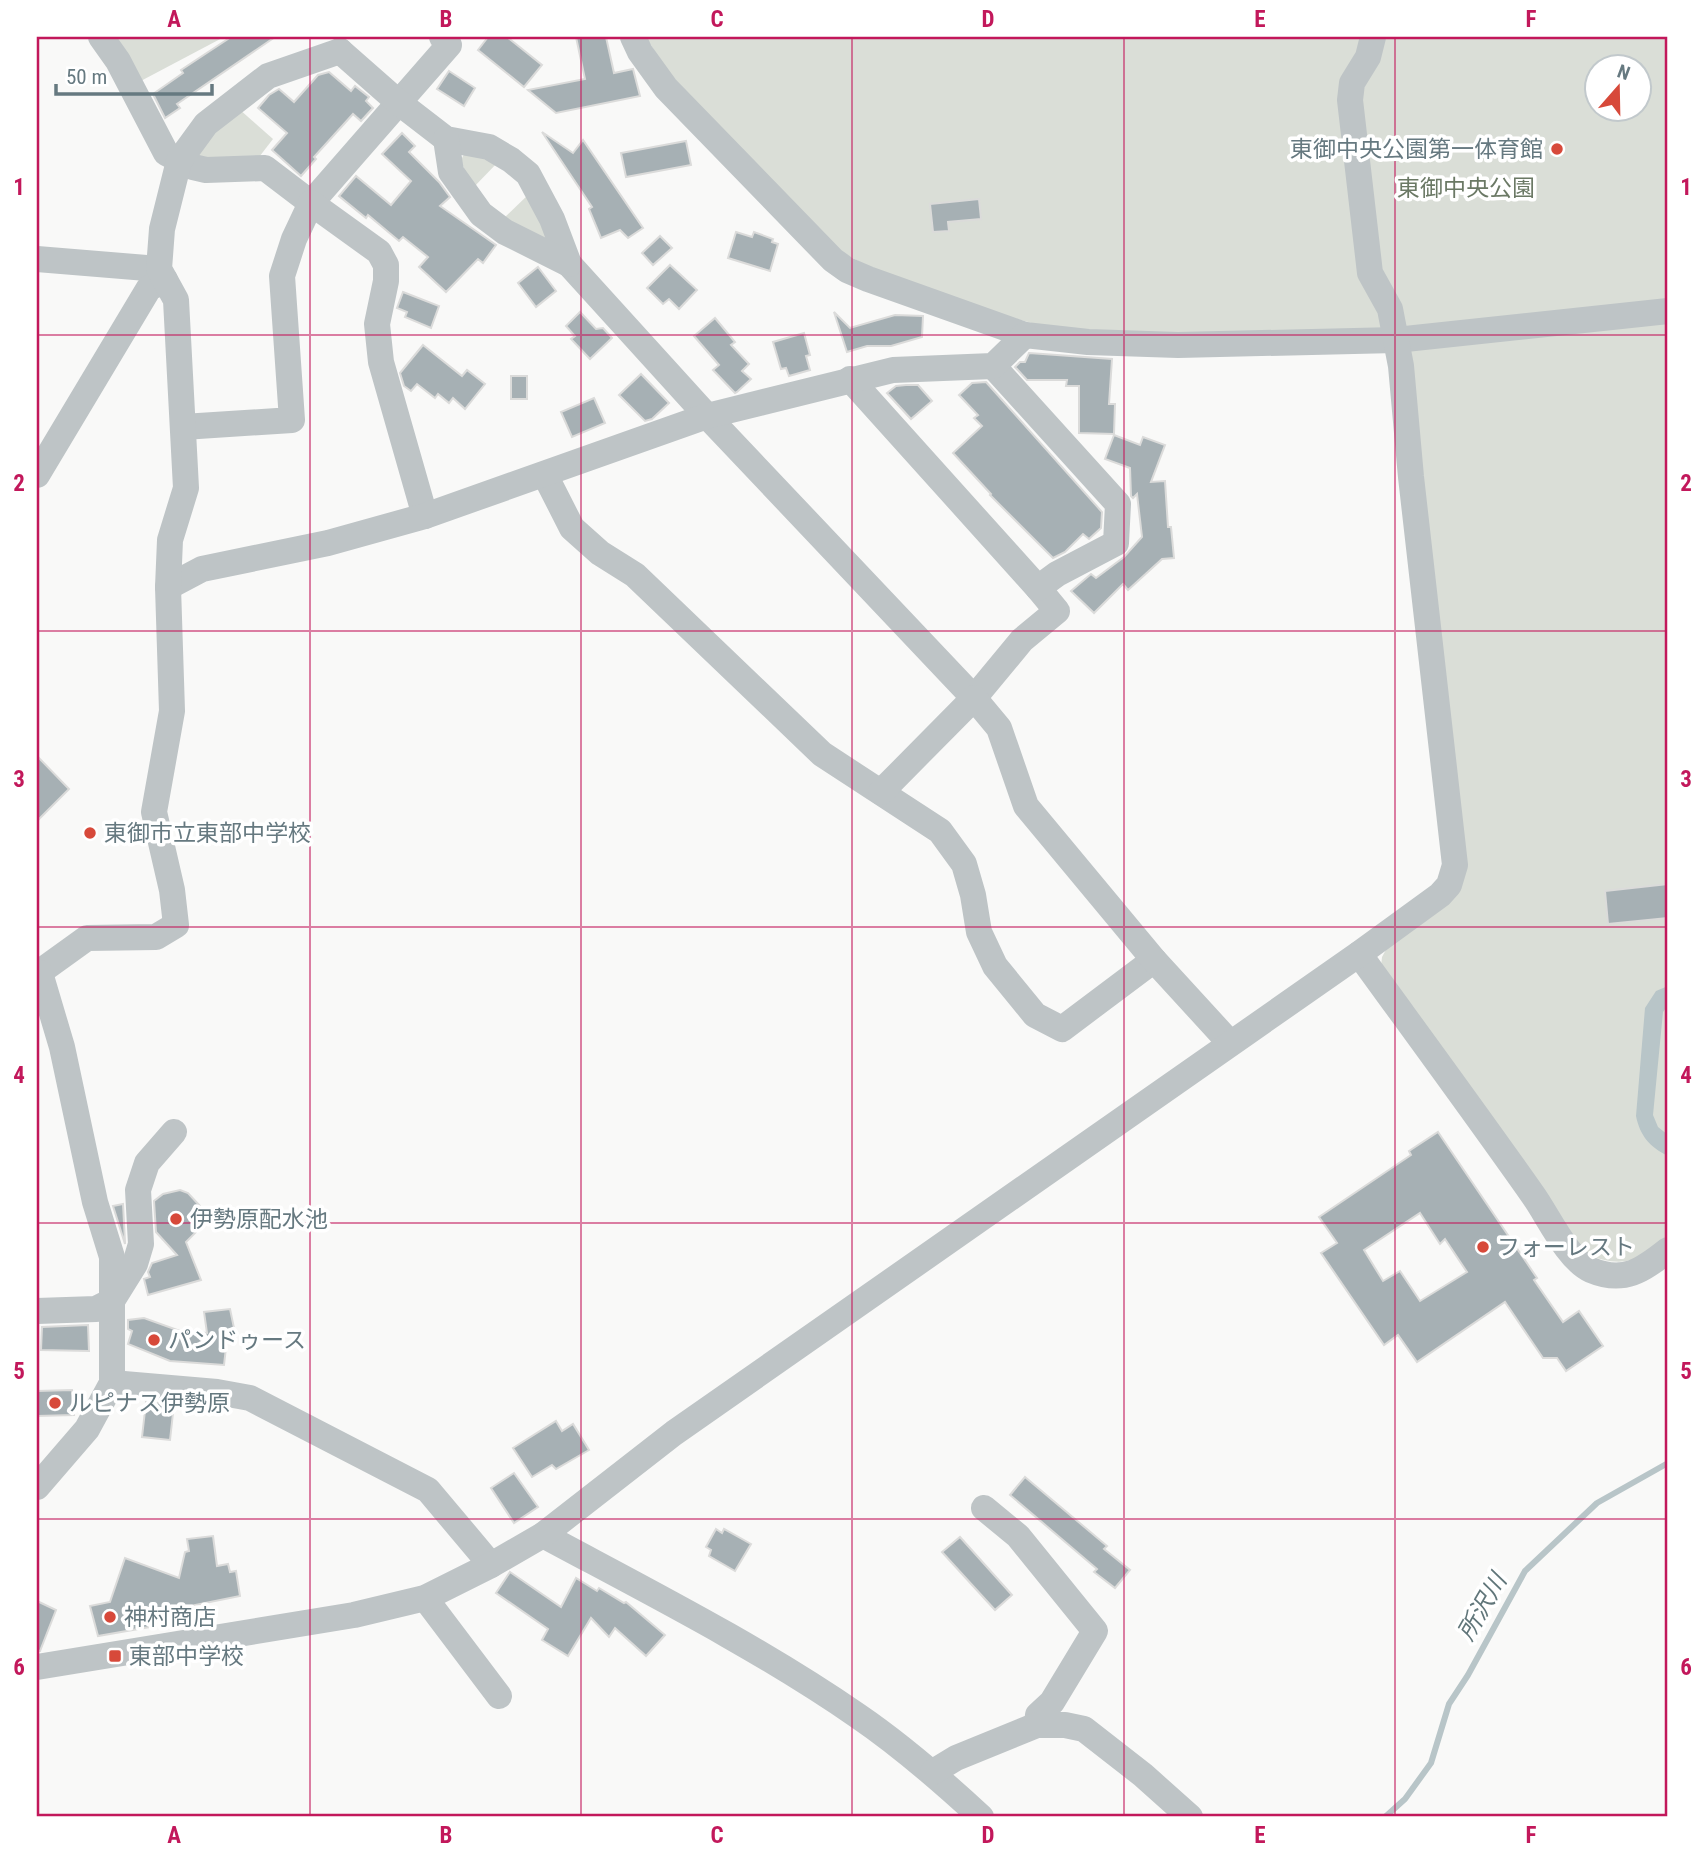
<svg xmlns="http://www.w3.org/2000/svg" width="1705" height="1854" font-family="'Roboto Condensed','Noto Sans JP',sans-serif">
  <rect width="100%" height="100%" fill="#f9f9f8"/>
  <g fill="#daded7" fill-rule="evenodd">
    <path d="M106 37H224L137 83Z"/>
    <path d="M646 37H1668V1238C1635 1264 1622 1268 1582 1253L1381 967 1382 957 1388 946 1449 898 1405 327 1250 337 1054 329 1013 318 880 273 838 250 667 71ZM1596 66H1638V108H1596Z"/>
    <path d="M239 109 273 139 256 161 206 165 196 151Z"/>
    <path d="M465 152 499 161 471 190 461 160Z"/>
    <path d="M530 193 553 244 502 220Z"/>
  </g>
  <path fill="#b8c5c8" d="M1668 986V1005L1663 1012 1653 1115 1658 1127 1668 1135V1156C1650 1147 1640 1136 1636 1116L1645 1008 1656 991Z"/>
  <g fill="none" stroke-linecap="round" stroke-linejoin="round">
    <path stroke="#b8c5c8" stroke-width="6" d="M1385 1817 1405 1799 1431 1763 1449 1704 1468 1675 1525 1571 1597 1503 1668 1463"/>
  </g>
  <g fill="#a6b0b4" stroke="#dbdbda" stroke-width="2" fill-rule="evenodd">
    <path d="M231 37H275L177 104 180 108 165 118 153 94 183 73 181 70Z"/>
    <path d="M488 37H507L542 65 524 87 478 50Z"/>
    <path d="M576 37H606L614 73 633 69 640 96 556 113 528 90 585 79Z"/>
    <path d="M449 71 475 88 464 106 437 89Z"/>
    <path d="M329 72 351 91 355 86 369 97 366 101 373 108 361 121 353 114 314 157 316 159 301 176 272 150 287 133 258 108 269 95 279 89 294 102 318 75Z"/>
    <path d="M542 132 573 153 583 140 643 228 628 238 620 230 601 238 589 209 592 207Z"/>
    <path d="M402 133 415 146 409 152 439 182 450 197 440 206 496 245 483 263 478 259 446 292 419 267 428 257 403 237 399 241 368 215 366 218 339 196 356 176 391 205 411 181 382 154Z"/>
    <path d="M686 141 691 165 626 177 621 153Z"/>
    <path d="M979 199 981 219 948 222 949 231 933 232 930 204Z"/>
    <path d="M736 232 752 237 754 232 773 239 772 242 778 244 770 271 728 258Z"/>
    <path d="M660 236 672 248 653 265 642 253Z"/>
    <path d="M670 265 697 290 679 309 669 299 663 304 647 288Z"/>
    <path d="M538 267 556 291 536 307 518 283Z"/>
    <path d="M403 292 439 306 431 328 405 317 407 312 397 308Z"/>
    <path d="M580 312 596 329 603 328 612 338 590 359 571 339 575 336 566 326Z"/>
    <path d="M834 312 850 328 895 315 923 316 922 337 891 346H867L847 352Z"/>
    <path d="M715 318 735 342 731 345 749 364 742 371 751 379 737 392 735 393 713 370 719 365 694 336Z"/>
    <path d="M804 333 810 355 806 356 810 370 789 376 786 368 781 369 773 342Z"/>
    <path d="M423 345 462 376 467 370 485 384 465 409 453 398 449 403 438 394 435 398 417 384 411 391 404 386 400 373Z"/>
    <path d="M1029 353 1112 359 1109 404H1115L1114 434 1079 433V386H1066L1067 380H1027L1015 367 1020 362H1025Z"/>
    <path d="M641 374 669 403 652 419 645 421 619 395Z"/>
    <rect x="511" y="376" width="16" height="23"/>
    <path d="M986 382 1102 512 1101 528 1089 539 1083 534 1065 552 1053 558 990 495 991 494 953 453 982 426 974 418 978 415 959 395 972 383Z"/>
    <path d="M906 385H918L932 401 911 419 887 393 896 386Z"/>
    <path d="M594 398 605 423 572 437 561 412Z"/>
    <path d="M1114 435 1140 445 1143 437 1165 445 1151 482 1165 481 1168 527H1171L1174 558 1162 559 1128 590 1123 584 1094 613 1071 591 1091 574 1096 578 1124 557 1142 537 1137 494 1133 498 1131 496 1130 468 1105 459Z"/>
    <path d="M37 756 69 789 37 821Z"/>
    <path d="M1668 884V918L1608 924 1605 891Z"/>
    <path d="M1438 1132 1537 1278 1534 1280 1563 1322 1579 1311 1603 1346 1566 1371 1557 1358H1543L1505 1302 1417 1362 1398 1335 1384 1345 1321 1253 1337 1243 1319 1217 1411 1155 1409 1151ZM1420 1213 1440 1244 1445 1239 1467 1272 1420 1301 1400 1271 1383 1281 1364 1250Z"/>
    <path d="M180 1190 188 1193 200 1206 201 1224 197 1231 186 1242 201 1280 148 1295 144 1279 150 1277 148 1272 152 1263 177 1255 156 1232 154 1201 163 1194Z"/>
    <path d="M123 1204 125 1242V1244L113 1206Z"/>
    <path d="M230 1309 234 1328 228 1330 224 1365 170 1361 128 1344 132 1331 128 1329V1320L144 1318 180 1331 207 1333 204 1312Z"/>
    <path d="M88 1325 89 1351 41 1350 42 1327Z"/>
    <path d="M72 1390 74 1415 37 1416V1391Z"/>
    <path d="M146 1402 174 1404 170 1440 142 1437Z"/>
    <path d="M556 1421 562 1431 573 1424 589 1450 556 1469 552 1465 532 1477 513 1448Z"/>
    <path d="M514 1473 538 1507 514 1523 491 1488Z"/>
    <path d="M1025 1477 1107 1546 1104 1549 1130 1570 1115 1588 1094 1572 1097 1569 1010 1495Z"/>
    <path d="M716 1529 722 1533 724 1529 751 1544 735 1571 709 1556 711 1550 706 1547Z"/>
    <path d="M213 1536 217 1566 228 1564 230 1572 236 1571 240 1596 160 1612 155 1626 98 1636 90 1606 110 1602 125 1558 179 1578 185 1552 189 1551 187 1539Z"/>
    <path d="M960 1537 1012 1595 995 1610 942 1552Z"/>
    <path d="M510 1572 561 1607 576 1578 597 1591 599 1588 624 1603 626 1602 665 1635 646 1656 615 1628 609 1637 591 1618 568 1656 542 1640 548 1629 496 1593Z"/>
    <path d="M37 1601 56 1610 40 1651H37Z"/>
  </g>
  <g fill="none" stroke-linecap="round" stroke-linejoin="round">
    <g stroke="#bec4c6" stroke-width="26">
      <path d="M101 37 118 61 166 153 193 167 206 170 265 168 311 203 449 45 442 37"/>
      <path d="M633 37 640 52 666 88 833 260 847 270 868 279 1025 335 1088 342 1178 345 1396 340 1668 311"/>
      <path d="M340 51 398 102 446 139 489 147 511 160 528 174 552 219 569 264 707 416 974 698 1022 640 1057 611 1038 588"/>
      <path d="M446 139 451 172 481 214 505 232 569 264"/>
      <path d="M37 259 159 269"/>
      <path d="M850 379 1038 588 1057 574 1116 543 1118 504 993 366"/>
      <path d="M183 427 292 420 282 276 294 239 311 203 379 252 386 265V281L377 324 381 362 425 516"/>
      <path d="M37 475 149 288 165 280"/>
      <path d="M545 475 572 528 600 553 635 575 822 754 940 831 964 864 973 895 979 932 995 966 1035 1015 1062 1029 1154 960"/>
      <path d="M168 587 202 569 328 543 425 516 707 416 893 370 993 366 1025 335"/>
      <path d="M881 792 974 698 999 728 1026 806 1154 960 1230 1043"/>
      <path d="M1359 954C1417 1034 1476 1114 1533 1195 1548 1216 1568 1260 1591 1270 1624 1284 1643 1270 1668 1250"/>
      <path d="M37 974 87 938 156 937 176 925 172 890 154 812 172 711 168 587 170 540 186 488 176 300 159 269 162 229 179 161 206 124 268 76 340 51"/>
      <path d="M37 1311 96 1309 112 1301 135 1264 141 1244 138 1190 147 1163 174 1132"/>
      <path d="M112 1383 217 1392 250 1398 428 1490 491 1565"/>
      <path d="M37 1487 87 1429 112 1383V1257L95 1202 62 1047 40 973"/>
      <path d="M984 1508 1018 1536 1095 1631 1052 1702 1038 1715 1037 1725"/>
      <path d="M543 1535C649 1592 758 1647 858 1716 902 1746 942 1781 981 1817"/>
      <path d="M425 1598 499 1696"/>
      <path d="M37 1667 354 1615 425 1598 491 1565 543 1535 674 1433 1359 954 1440 895 1449 885 1455 865 1411 477 1401 366 1390 309 1370 273 1350 100 1352 83 1368 57 1373 37"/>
      <path d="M933 1772 956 1758 1037 1725H1065L1084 1729 1143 1775 1190 1817"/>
    </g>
  </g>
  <path fill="none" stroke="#c2185b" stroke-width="2" stroke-opacity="0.55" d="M310 37V1817M581 37V1817M852 37V1817M1124 37V1817M1395 37V1817M37 335H1668M37 631H1668M37 927H1668M37 1223H1668M37 1519H1668"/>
  <g fill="#d7493a" stroke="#fff" stroke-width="2.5">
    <circle cx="1557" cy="149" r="7"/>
    <circle cx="90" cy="833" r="7"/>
    <circle cx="176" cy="1219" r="7"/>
    <circle cx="1483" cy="1247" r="7"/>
    <circle cx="154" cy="1340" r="7"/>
    <circle cx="55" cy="1403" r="7"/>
    <circle cx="110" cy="1617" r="7"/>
    <rect x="108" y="1649" width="14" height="14" rx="3.5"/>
  </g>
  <g text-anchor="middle" stroke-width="7" stroke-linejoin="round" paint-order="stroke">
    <g font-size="23" fill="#667980" stroke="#fff" text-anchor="start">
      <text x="1543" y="157" text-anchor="end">東御中央公園第一体育館</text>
      <text x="104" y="841">東御市立東部中学校</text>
      <text x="190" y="1227">伊勢原配水池</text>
      <text x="1497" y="1255">フォーレスト</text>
      <text x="168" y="1348">パンドゥース</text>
      <text x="69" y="1411">ルピナス伊勢原</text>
      <text x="124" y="1625">神村商店</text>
      <text x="129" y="1664">東部中学校</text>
    </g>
    <g font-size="23" fill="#6b7965" stroke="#fff">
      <text x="1466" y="196">東御中央公園</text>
    </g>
    <g font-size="24" font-style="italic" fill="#61767a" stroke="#fff">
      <text transform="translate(1482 1607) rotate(-60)" y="8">所沢川</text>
    </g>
  </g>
  <rect width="1705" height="1854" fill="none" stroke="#ffffff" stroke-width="77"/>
  <g transform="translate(1618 88) rotate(20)"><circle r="33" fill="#ffffff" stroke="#c2c9cc" stroke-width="2"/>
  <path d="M0-5L12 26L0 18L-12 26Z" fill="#d7493a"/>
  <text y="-10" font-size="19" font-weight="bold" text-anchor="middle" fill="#667980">N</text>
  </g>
  <path d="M56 84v10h156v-10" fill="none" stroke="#667980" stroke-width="3.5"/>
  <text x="66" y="84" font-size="21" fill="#667980" stroke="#ffffff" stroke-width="5" paint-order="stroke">50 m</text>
  <rect x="38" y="38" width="1628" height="1777" fill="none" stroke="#c2185b" stroke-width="2.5"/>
  <g font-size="23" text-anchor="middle" font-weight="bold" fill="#c2185b">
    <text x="174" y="27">A</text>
    <text x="446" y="27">B</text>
    <text x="717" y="27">C</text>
    <text x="988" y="27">D</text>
    <text x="1260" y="27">E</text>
    <text x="1531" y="27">F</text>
    <text x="19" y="195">1</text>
    <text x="1686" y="195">1</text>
    <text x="19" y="491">2</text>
    <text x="1686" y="491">2</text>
    <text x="19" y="787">3</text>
    <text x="1686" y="787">3</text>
    <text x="19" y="1083">4</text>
    <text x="1686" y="1083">4</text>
    <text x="19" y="1379">5</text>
    <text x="1686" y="1379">5</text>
    <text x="19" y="1675">6</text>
    <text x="1686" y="1675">6</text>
    <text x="174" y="1843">A</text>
    <text x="446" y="1843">B</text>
    <text x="717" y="1843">C</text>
    <text x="988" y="1843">D</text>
    <text x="1260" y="1843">E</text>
    <text x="1531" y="1843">F</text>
  </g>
</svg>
